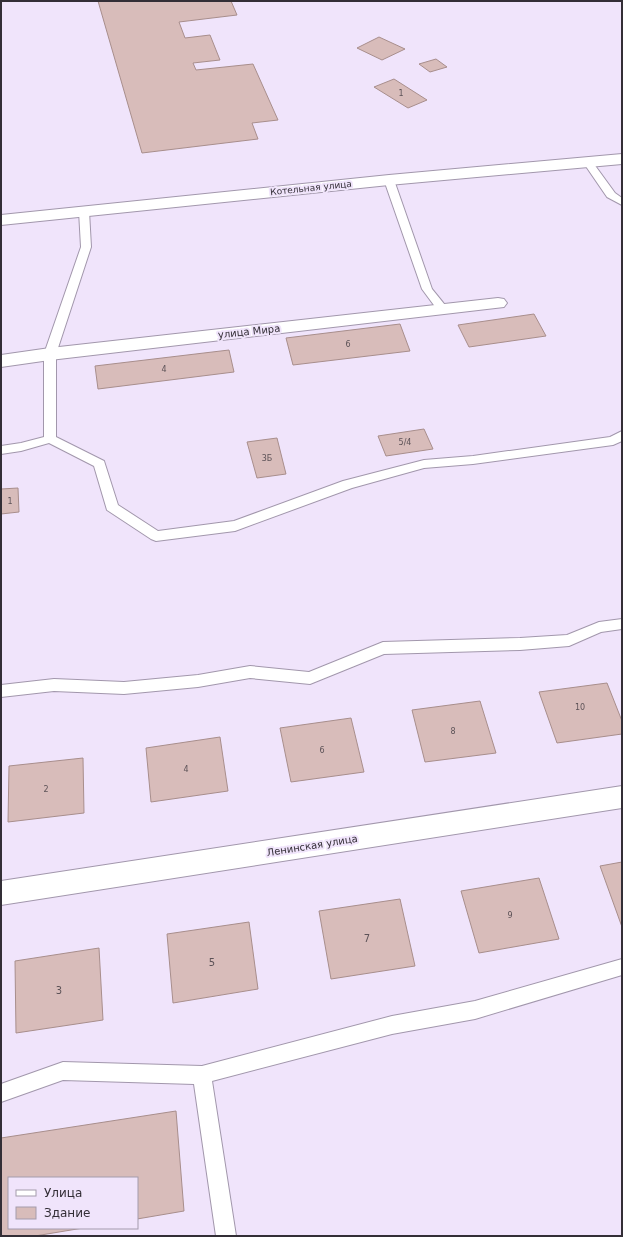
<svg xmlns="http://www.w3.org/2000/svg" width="623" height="1237" font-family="'DejaVu Sans',sans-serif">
  <rect width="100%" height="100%" fill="#f0e4fb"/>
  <g fill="#d8bcba" stroke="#a88e8c">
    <path d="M98 1H231L237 15 179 22 185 38 210 35 220 60 193 63 196 70 253 64 278 120 252 123 258 139 142 153Z"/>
    <path d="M379 37 405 49 382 60 357 48Z"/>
    <path d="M436 59 447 67 430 72 419 64Z"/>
    <path d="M394 79 427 100 408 108 374 87Z"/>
    <path d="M534 314 546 336 469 347 458 325Z"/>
    <path d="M400 324 410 351 293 365 286 338Z"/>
    <path d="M229 350 234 372 98 389 95 366Z"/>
    <path d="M424 429 433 449 386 456 378 436Z"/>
    <path d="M277 438 286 474 257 478 247 442Z"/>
    <path d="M18 488 19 512 1 514V489Z"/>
    <path d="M607 683 622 721V734L557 743 539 692Z"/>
    <path d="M480 701 496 753 425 762 412 710Z"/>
    <path d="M351 718 364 772 291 782 280 728Z"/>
    <path d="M220 737 228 791 151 802 146 748Z"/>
    <path d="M83 758 84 813 8 822 9 766Z"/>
    <path d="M622 862V927L600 866Z"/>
    <path d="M539 878 559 939 479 953 461 891Z"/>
    <path d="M400 899 415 966 331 979 319 911Z"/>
    <path d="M249 922 258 989 173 1003 167 934Z"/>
    <path d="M99 948 103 1020 16 1033 15 961Z"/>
    <path d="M176 1111 184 1211 137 1219V1178H9V1228H83L35 1236H1V1138Z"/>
  </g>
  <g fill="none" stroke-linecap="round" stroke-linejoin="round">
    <g stroke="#a297ac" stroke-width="2">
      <g id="lane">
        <path d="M588 159 591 160 615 193 622 198V205L607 197 583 162Z"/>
        <path d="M389 177 394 180 432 289 449 310 447 312H439L422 289 384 180Z"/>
        <path d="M84 208 89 211 91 247 56 354V437L104 461 118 505 158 531 234 521 343 481 424 460 473 456 610 437 622 431V441L613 445 473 464 424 468 352 488 235 531 156 541 151 539 107 510 94 466 49 443 21 451 1 454V446L21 443 44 437V354L81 247 79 211Z"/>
        <path d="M622 619V629L601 632 569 646 520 650 384 654 310 684 250 678 198 687 124 694 54 691 1 697V685L54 679 124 682 198 675 250 666 309 672 383 642 520 638 567 635 599 622Z"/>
        <path d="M622 959V975L475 1019 392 1034 212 1081 236 1236H216L194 1084 63 1080 1 1102V1084L63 1062 202 1066 392 1016 475 1001Z"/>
      </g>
    </g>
    <g stroke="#a297ac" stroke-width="2">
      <g id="street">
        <path d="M622 154V164L389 185 1 225V215L389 175Z"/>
        <path d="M498 298 504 299 507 303 504 307 50 360 1 367V355L50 348Z"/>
        <path d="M622 786V808L1 905V881Z"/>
      </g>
    </g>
    <use href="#lane" fill="#fff" fill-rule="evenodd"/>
    <use href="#street" fill="#fff" fill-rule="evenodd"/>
  </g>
  <g text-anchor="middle" stroke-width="4" stroke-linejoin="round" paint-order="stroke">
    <g font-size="8" fill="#5c5257">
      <text x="401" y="96">1</text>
      <text x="348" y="347">6</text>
      <text x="164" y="372">4</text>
      <text x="405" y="445">5/4</text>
      <text x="267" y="461">3Б</text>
      <text x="10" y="504">1</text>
      <text x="580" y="710">10</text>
      <text x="453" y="734">8</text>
      <text x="322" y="753">6</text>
      <text x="186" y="772">4</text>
      <text x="46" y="792">2</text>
      <text x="510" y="918">9</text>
    </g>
    <g font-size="9" fill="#332e36" stroke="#f0e4fb">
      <text transform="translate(311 188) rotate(-6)" y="3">Котельная улица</text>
    </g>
    <g font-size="10" fill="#332e36" stroke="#f0e4fb">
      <text transform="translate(249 331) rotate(-6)" y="4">улица Мира</text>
      <text transform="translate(312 845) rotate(-9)" y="4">Ленинская улица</text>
    </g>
    <g font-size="10" fill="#5c5257">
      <text x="367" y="942">7</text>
      <text x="212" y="966">5</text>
      <text x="59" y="994">3</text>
    </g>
  </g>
  <rect width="623" height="1237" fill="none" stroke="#332e36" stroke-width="4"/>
  <rect x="8" y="1177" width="130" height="52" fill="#f0e4fb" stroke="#a49bac"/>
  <rect x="16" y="1190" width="20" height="6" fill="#ffffff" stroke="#a49bac"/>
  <text x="44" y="1197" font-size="12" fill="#332e36">Улица</text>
  <rect x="16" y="1207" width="20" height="12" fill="#d8bcba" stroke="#a49bac"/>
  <text x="44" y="1217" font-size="12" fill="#332e36">Здание</text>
</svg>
